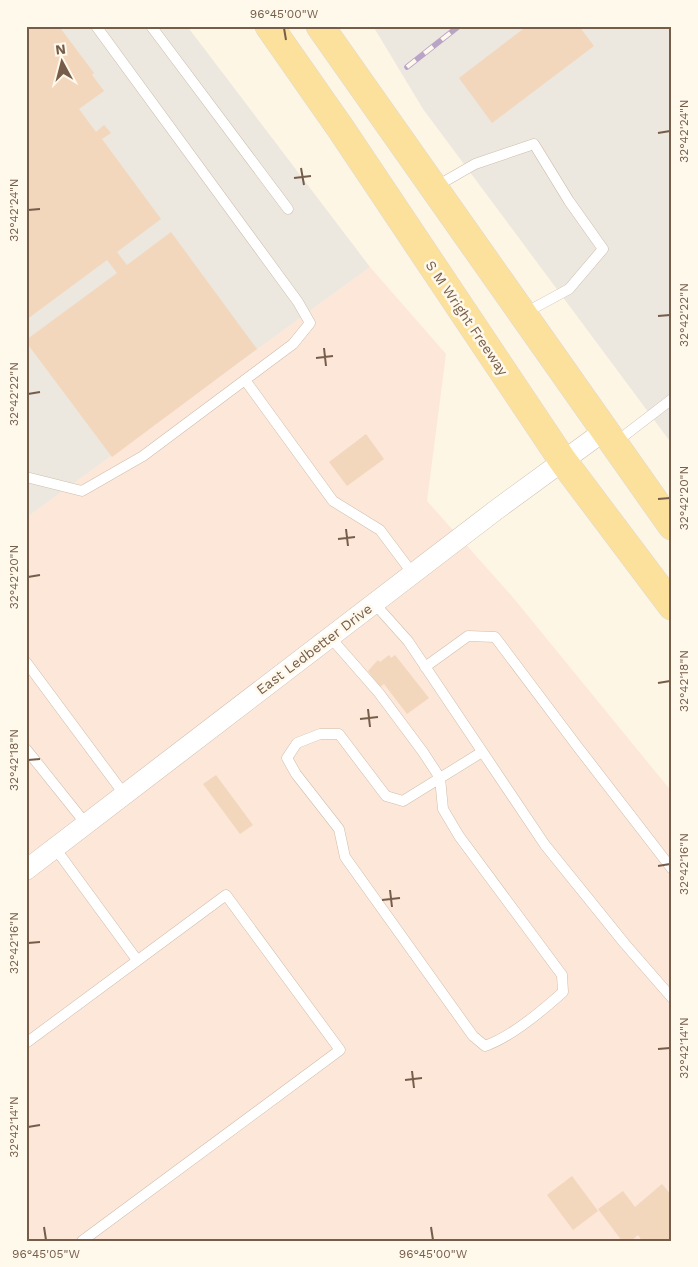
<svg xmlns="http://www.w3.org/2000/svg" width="698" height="1267" font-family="'Work Sans',sans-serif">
  <rect width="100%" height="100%" fill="#fdf6e5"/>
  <path fill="#fde7d9" d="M370 267 446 354 427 501 511 595 672 792V1241H26V518Z"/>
  <g fill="#ece7df">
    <path d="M26 26H187L370 267 26 518Z"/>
    <path d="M373 26H672V444L423 109Z"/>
  </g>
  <g fill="#f3d7bc">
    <path d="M26 26 63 27 61 29 94 73 92 75 104 91 79 109 96 132 104 125 111 133 102 139 161 219 117 252 127 265 171 232 257 349 112 457 26 342V340L117 273 107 260 26 320Z"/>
    <path d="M527 26H579L594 46 492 123 459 78Z"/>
    <path d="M366 434 384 459 347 486 329 462Z"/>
    <path d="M389 655 391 658 395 655 429 698 407 714 384 684 380 687 368 671 378 660 380 662Z"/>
    <path d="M216 775 253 825 240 834 203 784Z"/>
    <path d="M572 1176 598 1211 573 1230 547 1195Z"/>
    <path d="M662 1184 672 1196V1241H642L638 1235 631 1241H622L598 1209 623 1191 635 1207Z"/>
  </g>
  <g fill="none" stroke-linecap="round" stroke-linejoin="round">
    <g stroke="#cebeab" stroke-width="11">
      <g id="lane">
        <path d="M151 26 288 209"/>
        <path d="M435 187 475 164 534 144 569 201 603 249 569 289 523 314"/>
        <path d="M245 380 333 501 380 530 413 574"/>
        <path d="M616 442 672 399"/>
        <path d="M26 477 82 491 143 456 293 344 310 323 298 302 96 26"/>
        <path d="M374 603 408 641 545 845 625 944 672 998"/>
        <path d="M330 637 379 693 423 752 440 778 443 809 459 836 562 975 563 992C542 1011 511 1037 485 1046L473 1036 345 857 339 829 296 774 287 758 297 743 320 734H339L386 796 403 801 482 752"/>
        <path d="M26 662 124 794"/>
        <path d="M425 667 468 636 495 637 577 746 672 869"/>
        <path d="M26 749 86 824"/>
        <path d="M55 848 137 960"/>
        <path d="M26 1043 226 895 340 1050 82 1241"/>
      </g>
    </g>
    <g stroke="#cebeab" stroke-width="21">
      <path id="street" d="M26 870 496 510 604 431"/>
    </g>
    <g stroke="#ded8d4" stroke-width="29">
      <g id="primary">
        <path d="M269 26 341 129 563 461 672 606"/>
        <path d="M320 26 672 526"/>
      </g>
    </g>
    <use href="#lane" stroke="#fff" stroke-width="10"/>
    <use href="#street" stroke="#fff" stroke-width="20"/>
    <use href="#primary" stroke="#fce19d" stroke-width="28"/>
    <g stroke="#b9a3c7" stroke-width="5.5">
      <path id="rail" d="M407 67 459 26"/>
    </g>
    <use href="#rail" stroke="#fff9ec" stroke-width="4" stroke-dasharray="11" stroke-linecap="butt"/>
  </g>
  <path fill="none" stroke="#765d4a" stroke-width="2" d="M284 28 286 40M658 133 670 131M301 168 304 185M294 178 311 176M28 210 40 209M658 316 670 315M324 348 326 366M316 358 333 356M28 394 40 392M658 499 670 498M346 529 348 546M338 539 355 537M28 577 40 575M658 683 670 681M368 709 370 727M360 719 378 717M28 760 40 759M658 866 670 864M390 890 392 907M382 900 400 898M28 943 40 942M658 1049 670 1048M412 1071 414 1088M405 1080 422 1078M28 1127 40 1125M44 1227 46 1240M431 1227 433 1240"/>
  <g text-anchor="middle" stroke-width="5" stroke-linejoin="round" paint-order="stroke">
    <g font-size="14" fill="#765d4a" stroke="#fff9ec">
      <text transform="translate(467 318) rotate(56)" y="5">S M Wright Freeway</text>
      <text transform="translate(314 649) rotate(-37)" y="5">East Ledbetter Drive</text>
    </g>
  </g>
  <rect width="698" height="1267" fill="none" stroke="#fff9ec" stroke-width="55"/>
  <g transform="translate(62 62) rotate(353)" stroke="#fff9ec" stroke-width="4" paint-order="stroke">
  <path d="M0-4L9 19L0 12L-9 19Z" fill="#765d4a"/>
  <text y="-8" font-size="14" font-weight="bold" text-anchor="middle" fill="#765d4a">N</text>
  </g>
  <rect x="28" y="28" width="642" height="1212" fill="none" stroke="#765d4a" stroke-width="2"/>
  <g font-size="12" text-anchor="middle" fill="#765d4a">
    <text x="284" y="18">96°45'00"W</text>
    <text transform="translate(684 131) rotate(-90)" y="4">32°42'24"N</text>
    <text transform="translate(14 210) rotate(-90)" y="4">32°42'24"N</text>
    <text transform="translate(684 315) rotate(-90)" y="4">32°42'22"N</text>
    <text transform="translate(14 394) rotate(-90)" y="4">32°42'22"N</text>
    <text transform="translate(684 498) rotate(-90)" y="4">32°42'20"N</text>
    <text transform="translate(14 577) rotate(-90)" y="4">32°42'20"N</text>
    <text transform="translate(684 681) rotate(-90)" y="4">32°42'18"N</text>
    <text transform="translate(14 760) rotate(-90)" y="4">32°42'18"N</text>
    <text transform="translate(684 864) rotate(-90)" y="4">32°42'16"N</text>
    <text transform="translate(14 943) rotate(-90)" y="4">32°42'16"N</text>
    <text transform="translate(684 1048) rotate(-90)" y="4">32°42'14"N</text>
    <text transform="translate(14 1127) rotate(-90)" y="4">32°42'14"N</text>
    <text x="46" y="1258">96°45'05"W</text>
    <text x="433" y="1258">96°45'00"W</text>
  </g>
</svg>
